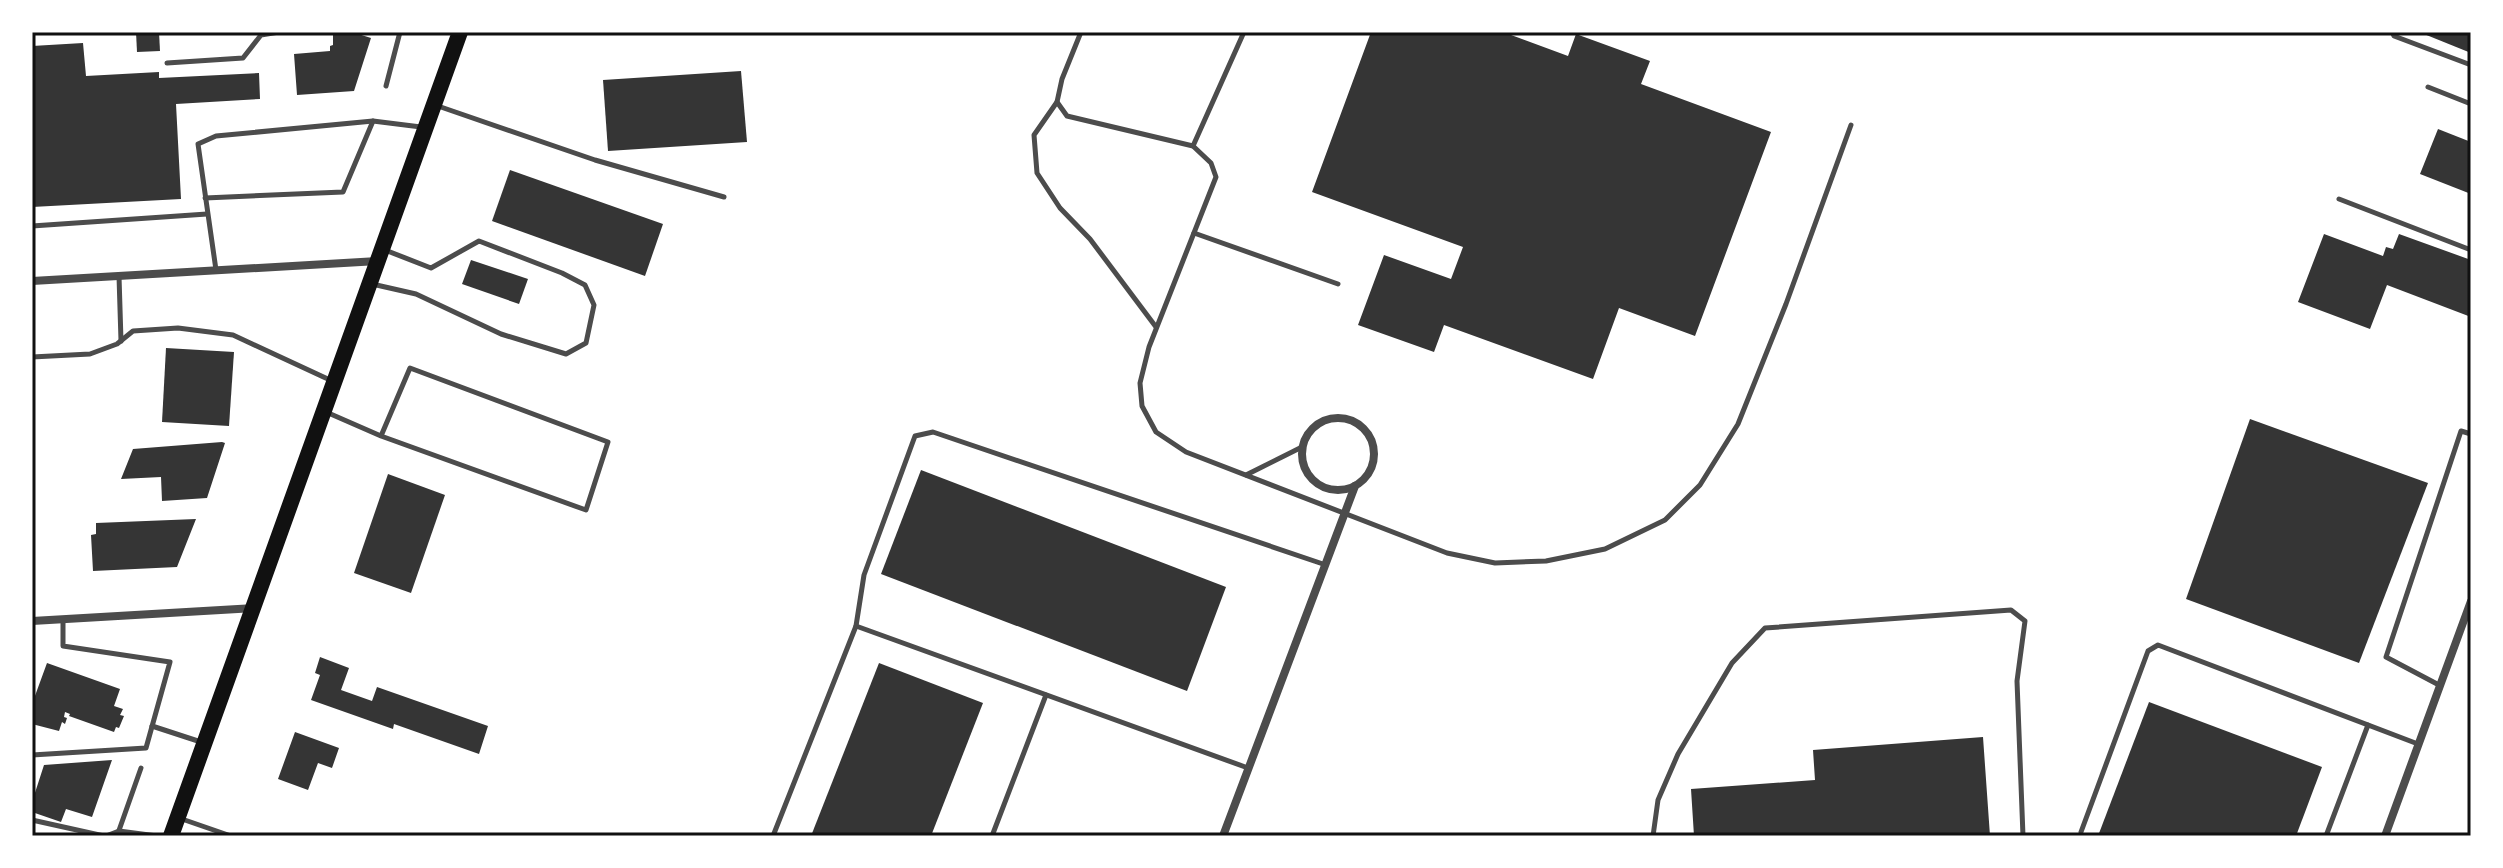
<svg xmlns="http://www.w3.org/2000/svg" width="2503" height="868" font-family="'Varela Round',sans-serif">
  <rect width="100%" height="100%" fill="#fff"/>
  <g fill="#353535">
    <path d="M136 32H159L160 51 137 52Z"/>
    <path d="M352 32 371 38 354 91 297 95 294 54 330 51V46L333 45V33Z"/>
    <path d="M1371 32H1503L1568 56 1576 34 1650 61 1641 84 1771 132 1695 336 1619 308 1593 379 1444 325 1434 352 1358 325 1384 255 1451 279 1463 247 1312 192Z"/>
    <path d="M2419 32H2471V53Z"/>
    <path d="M83 43 86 76 159 72V78L259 73 260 99 176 104 181 199 32 207V46Z"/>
    <path d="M741 71 747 142 608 151 603 80Z"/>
    <path d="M2438 129 2471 142V194L2420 174Z"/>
    <path d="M510 170 663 224 645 276 492 221Z"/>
    <path d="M2324 234 2383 256 2386 247 2393 249 2399 234 2471 260V317L2387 285 2370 329 2298 302Z"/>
    <path d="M471 260 528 279 519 304 462 284Z"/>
    <path d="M166 348 234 352 229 426 162 422Z"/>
    <path d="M2250 419 2428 483 2359 663 2186 599Z"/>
    <path d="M222 442 225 443 207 498 162 501 161 477 121 479 133 449Z"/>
    <path d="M921 470 1226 587 1187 691 881 574Z"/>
    <path d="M388 474 445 495 411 593 354 573Z"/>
    <path d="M196 519 177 567 93 571 91 535 96 534V523Z"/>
    <path d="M320 657 349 668 341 690 372 701 377 687 488 726 479 754 394 724 393 729 311 700 320 675 315 673Z"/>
    <path d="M47 663 120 689 114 706 123 709 120 715 124 716 119 728 116 727 114 732 69 716 70 714 65 712 64 717 67 718 65 724 62 722 59 731 32 724 34 715 32 714V704Z"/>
    <path d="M879 663 983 703 931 836H811Z"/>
    <path d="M2149 702 2322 767 2296 836H2098Z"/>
    <path d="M295 732 339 748 332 768 318 763 308 790 278 779Z"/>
    <path d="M1983 737 1990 836H1694L1691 789 1815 780 1813 750Z"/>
    <path d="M112 760 92 817 66 809 61 822 32 812V802L44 765Z"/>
  </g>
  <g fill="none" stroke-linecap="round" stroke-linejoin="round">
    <g stroke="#4c4c4c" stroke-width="5">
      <path d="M1081 32 1062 79 1057 102 1067 116 1193 146 1211 163 1216 177 1149 347 1140 383 1142 406 1156 432 1186 452 1447 553 1495 563 1546 561 1605 549 1665 520 1700 485 1738 424 1786 304 1851 125"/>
      <path d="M2392 32 2394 36 2471 65"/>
      <path d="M167 63 243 58 261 35 279 32"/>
      <path d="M386 86 400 32"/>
      <path d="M2428 87 2471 104"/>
      <path d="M1057 102 1034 135 1037 173 1060 208 1090 239 1156 327"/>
      <path d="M435 105 595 160 724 197"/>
      <path d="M1193 146 1244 32"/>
      <path d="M205 198 343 192 373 121"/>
      <path d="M2339 199 2471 250"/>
      <path d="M32 226 207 214"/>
      <path d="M1194 233 1338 284"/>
      <path d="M216 270 198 144 216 136 373 121 421 127"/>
      <path d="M119 276 121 341"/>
      <path d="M372 284 416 294 501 334 566 354 586 343 594 305 585 285 562 273 479 241 431 268 385 250"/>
      <path d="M32 357 90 354 117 344 133 331 178 328 233 335 330 380"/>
      <path d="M326 412 381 436 586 510 608 442 410 368 381 436"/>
      <path d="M1246 475 1302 447"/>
      <path d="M856 626 1248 768"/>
      <path d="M2439 685 2386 657 2461 431 2471 434"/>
      <path d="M152 726 201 742"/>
      <path d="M32 755 146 748 170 662 63 646V619"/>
      <path d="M179 818 231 836"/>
      <path d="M32 820 104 836"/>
      <path d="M2081 832 2148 651 2158 645 2418 744"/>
      <path d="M106 836 119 831 157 836"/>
      <path d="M117 836 141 768"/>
      <path d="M773 836 856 626 864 575 915 436 933 432 1326 565"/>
      <path d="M992 836 1046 695"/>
      <path d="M1653 836 1658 800 1678 754 1732 663 1765 628 2011 610 2025 621 2017 681 2023 836"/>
      <path d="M2326 836 2368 725"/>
    </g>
    <g stroke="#4c4c4c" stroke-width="8">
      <path d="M32 281 378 261"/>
      <circle cx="1338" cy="454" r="36"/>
      <path d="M32 621 255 608"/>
      <path d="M1223 836 1355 486"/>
      <path d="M2385 836 2471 601"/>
    </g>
    <path stroke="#111" stroke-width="16" d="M171 836 460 32"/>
  </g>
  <rect width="2503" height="868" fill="none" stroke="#ffffff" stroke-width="68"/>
  <rect x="34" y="34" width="2435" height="800" fill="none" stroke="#111" stroke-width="3"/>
</svg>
